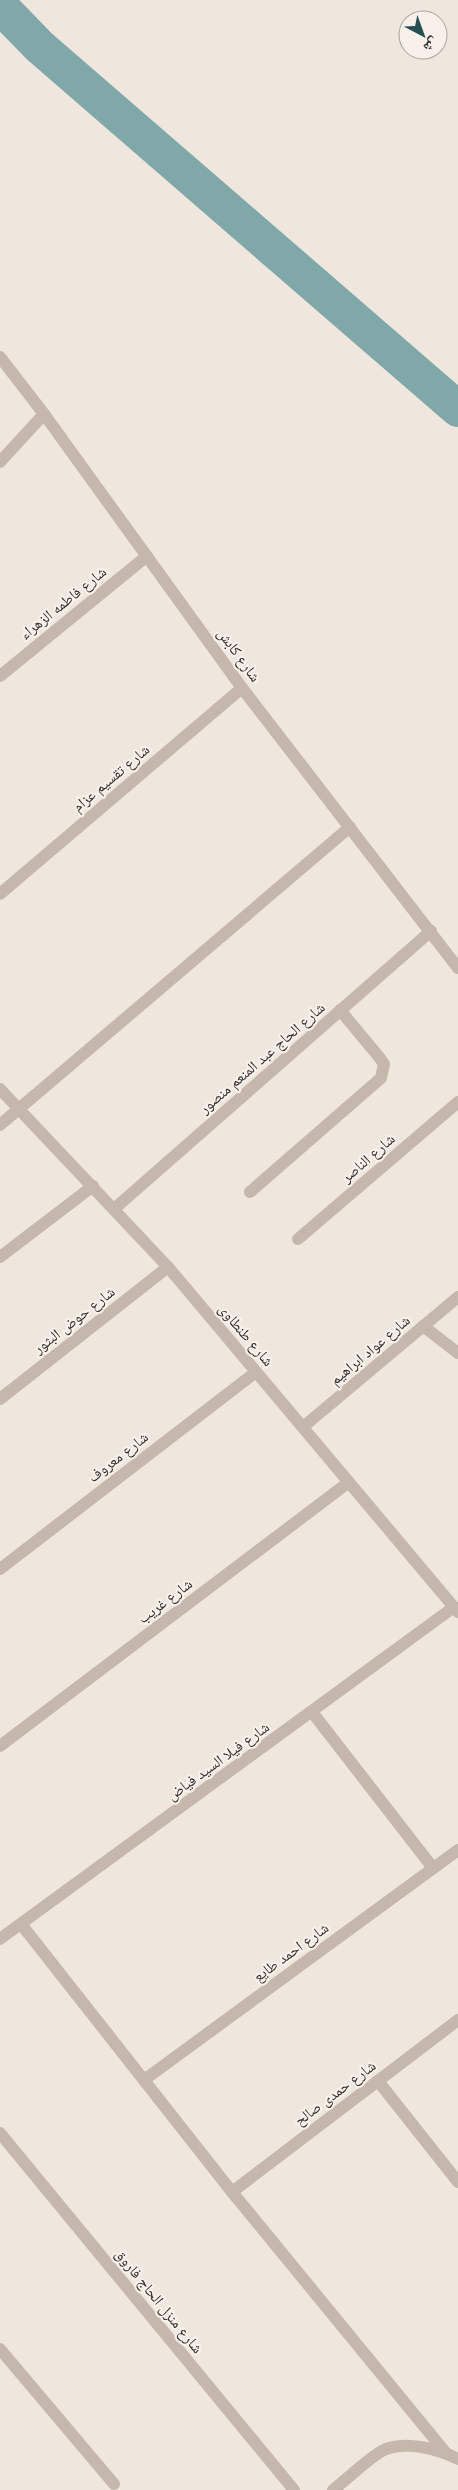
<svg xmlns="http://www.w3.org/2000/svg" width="458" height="2490" font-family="Montserrat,'Noto Naskh Arabic',sans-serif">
  <rect width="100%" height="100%" fill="#efe7de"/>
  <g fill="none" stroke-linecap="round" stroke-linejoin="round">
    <path stroke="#81a8a9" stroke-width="36" d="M0 6 40 47 458 409"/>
    <g stroke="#c6b7ac" stroke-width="12">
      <path d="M0 357 44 414 242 688 458 968"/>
      <path d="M0 462 44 414"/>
      <path d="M0 676 147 556"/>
      <path d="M0 894 242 688"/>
      <path d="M0 1089 168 1267 458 1612"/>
      <path d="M0 1125 350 827"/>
      <path d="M250 1192 381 1078 384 1064 379 1057 340 1010"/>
      <path d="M114 1209 431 931"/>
      <path d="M298 1239 458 1102"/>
      <path d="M0 1257 93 1186"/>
      <path d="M423 1326 458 1353"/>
      <path d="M0 1399 168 1267"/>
      <path d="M303 1427 458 1297"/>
      <path d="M0 1569 256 1372"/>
      <path d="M312 1712 433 1868"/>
      <path d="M0 1746 349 1482"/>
      <path d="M21 1924 232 2192 446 2453"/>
      <path d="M0 1939 454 1607"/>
      <path d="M144 2080 458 1850"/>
      <path d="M378 2081 458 2182"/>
      <path d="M0 2133 294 2490"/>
      <path d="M232 2192 458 2020"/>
      <path d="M0 2349 114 2484"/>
      <path d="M333 2490C345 2481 374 2453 386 2449 408 2441 438 2449 458 2459"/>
    </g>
  </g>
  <g text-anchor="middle" stroke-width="4.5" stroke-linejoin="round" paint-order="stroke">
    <g font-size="15" fill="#352d2a" stroke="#f7f1ea">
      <text transform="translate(63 603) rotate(-39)" y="5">شارع فاطمه الزهراء</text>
      <text transform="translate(239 655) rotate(54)" y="5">شارع كابش</text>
      <text transform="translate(111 778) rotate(-40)" y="5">شارع تقسيم عزام</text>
      <text transform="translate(262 1058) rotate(-41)" y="5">شارع الحاج عبد المنعم منصور</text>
      <text transform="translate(368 1158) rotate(-41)" y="5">شارع الناصر</text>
      <text transform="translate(74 1320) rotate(-38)" y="5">شارع حوض البثور</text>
      <text transform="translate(246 1335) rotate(50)" y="5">شارع طنطاوى</text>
      <text transform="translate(370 1350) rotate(-40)" y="5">شارع عواد ابراهيم</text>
      <text transform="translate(118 1457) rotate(-38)" y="5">شارع معروف</text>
      <text transform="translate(165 1601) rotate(-37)" y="5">شارع غريب</text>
      <text transform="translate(218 1761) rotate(-36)" y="5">شارع فيلا السيد فياض</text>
      <text transform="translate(291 1952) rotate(-36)" y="5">شارع احمد طايع</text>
      <text transform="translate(335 2093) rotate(-37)" y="5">شارع حمدى صالح</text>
      <text transform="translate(159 2301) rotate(51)" y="5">شارع منزل الحاج فاروق</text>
    </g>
  </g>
  <g transform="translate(423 35) rotate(139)"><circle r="24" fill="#f7f1ea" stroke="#a9a39d"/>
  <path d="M0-4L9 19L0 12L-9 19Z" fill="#254f51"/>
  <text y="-8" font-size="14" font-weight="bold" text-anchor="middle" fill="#352d2a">ش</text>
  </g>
</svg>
